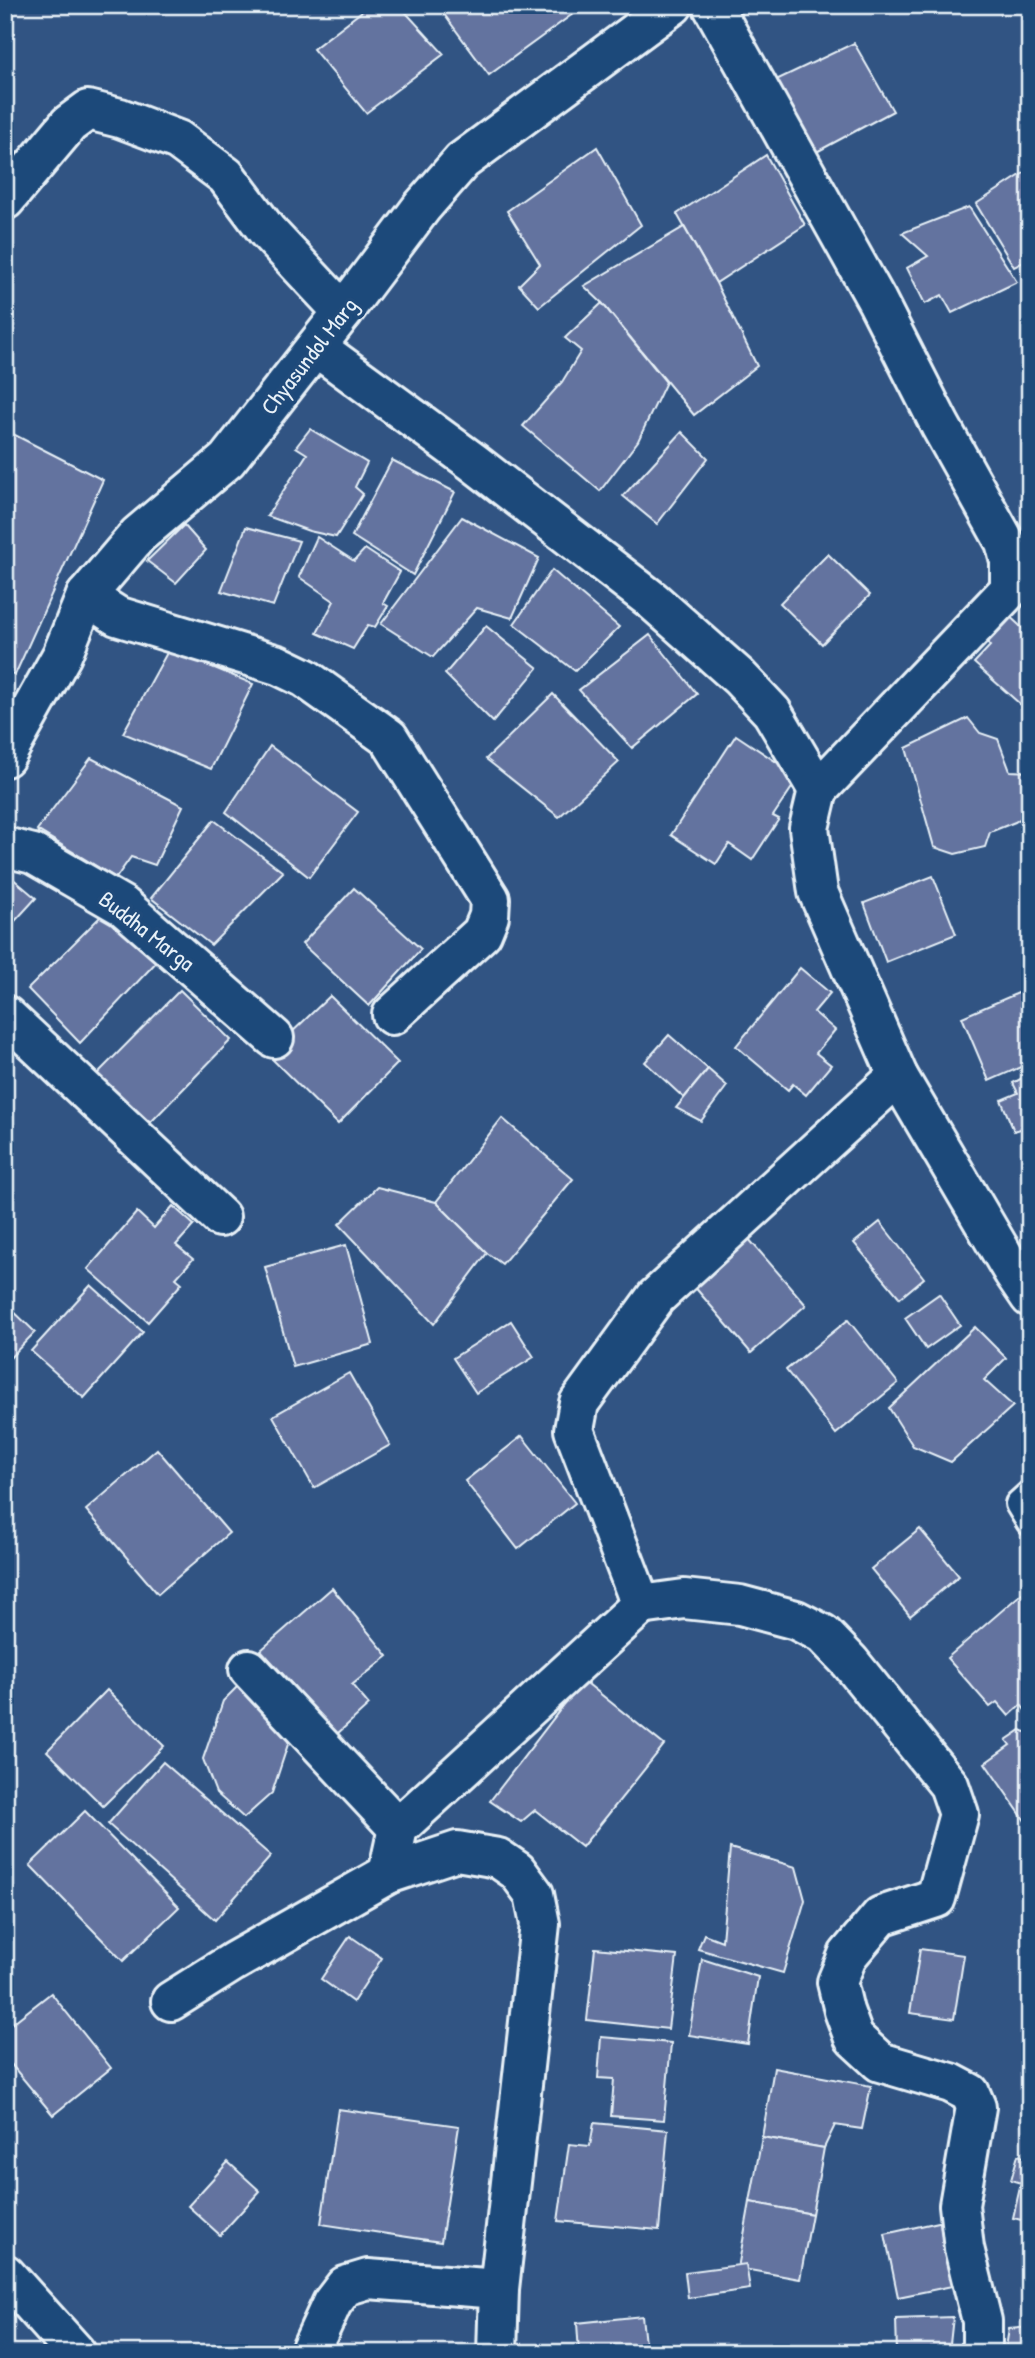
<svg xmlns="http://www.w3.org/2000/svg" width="1035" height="2358" font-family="'Patrick Hand',sans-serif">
  <rect width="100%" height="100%" fill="#315483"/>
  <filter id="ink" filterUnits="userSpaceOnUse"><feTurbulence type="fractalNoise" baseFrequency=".0143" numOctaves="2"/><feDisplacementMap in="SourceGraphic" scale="14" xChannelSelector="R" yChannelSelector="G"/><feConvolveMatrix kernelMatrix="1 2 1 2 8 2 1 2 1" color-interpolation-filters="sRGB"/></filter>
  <g filter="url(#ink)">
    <g fill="#63739f" stroke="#e8f1f8" stroke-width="2">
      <path d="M370 5H399L444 54 366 113 313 49Z"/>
      <path d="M440 5H579L581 8 489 75 438 6Z"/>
      <path d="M854 43 893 111 809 156 774 81Z"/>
      <path d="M597 147 641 225 539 307 519 285 540 264 507 211Z"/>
      <path d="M766 155 805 225 716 283 677 214Z"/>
      <path d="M1030 169V259L1014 267 976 204Z"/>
      <path d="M969 207 1017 282 952 313 942 295 925 304 907 268 928 256 902 233Z"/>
      <path d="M684 227 716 283 757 366 694 415 602 303 584 286Z"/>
      <path d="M602 303 666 382 638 441 600 491 523 426 562 382 581 351 565 338Z"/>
      <path d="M310 429 367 463 355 487 363 494 336 537 309 531 267 516 307 454 296 447Z"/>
      <path d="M5 430 103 480 15 675 5 670Z"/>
      <path d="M682 432 708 458 657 524 623 496Z"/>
      <path d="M392 460 455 492 413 575 352 536Z"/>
      <path d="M462 517 539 558 512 618 477 608 433 657 381 624Z"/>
      <path d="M184 525 206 550 176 583 147 561Z"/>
      <path d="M246 527 299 541 273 606 221 591Z"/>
      <path d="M317 537 354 561 365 549 400 572 383 603 388 606 375 627 368 625 353 649 317 633 334 601 299 577Z"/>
      <path d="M828 554 870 595 822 644 780 603Z"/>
      <path d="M552 570 619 627 575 671 514 624Z"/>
      <path d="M1006 613 1030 635 1029 712 974 663 990 646 983 639Z"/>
      <path d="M486 626 538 668 493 722 445 674Z"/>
      <path d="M650 635 697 694 632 748 579 690Z"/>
      <path d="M169 649 253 684 211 769 123 733Z"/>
      <path d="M553 694 619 762 559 817 486 759Z"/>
      <path d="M968 718 980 733 998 739 1010 771 1030 772V812L1015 822 990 832 985 847 955 854 934 847 906 748Z"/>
      <path d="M736 735 799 777 773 816 779 819 752 860 729 844 716 864 671 835Z"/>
      <path d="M270 746 358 812 309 877 226 812Z"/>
      <path d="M91 758 183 806 155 865 131 857 116 878 37 830Z"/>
      <path d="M214 820 283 872 211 945 151 898Z"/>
      <path d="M5 872 36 898 5 932Z"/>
      <path d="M933 876 956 934 886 962 864 903Z"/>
      <path d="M354 888 421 949 369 1006 302 944Z"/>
      <path d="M107 910 162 956 80 1043 28 989Z"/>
      <path d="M800 968 830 993 814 1012 835 1030 816 1053 831 1065 806 1095 793 1084 788 1090 736 1046Z"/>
      <path d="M1030 988V1063L989 1081 962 1017Z"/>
      <path d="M180 990 231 1040 148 1125 97 1074Z"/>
      <path d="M330 996 398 1063 338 1124 268 1055Z"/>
      <path d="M669 1035 708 1069 684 1098 645 1062Z"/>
      <path d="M708 1069 727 1086 701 1121 676 1108Z"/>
      <path d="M1030 1074V1133L1027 1127 1014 1131 1001 1100 1018 1093 1013 1083Z"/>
      <path d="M502 1118 573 1179 502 1264 487 1253 436 1202Z"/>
      <path d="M377 1187 436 1202 487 1253 434 1324 339 1224Z"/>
      <path d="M173 1206 194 1225 176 1245 193 1259 176 1278 182 1283 148 1322 88 1269 137 1212 154 1228Z"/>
      <path d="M880 1222 924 1278 900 1298 854 1243Z"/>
      <path d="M748 1238 806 1305 751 1353 693 1285Z"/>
      <path d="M346 1245 373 1344 293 1367 265 1267Z"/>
      <path d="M91 1285 143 1332 84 1398 31 1351Z"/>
      <path d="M939 1294 960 1325 926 1349 905 1318Z"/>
      <path d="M5 1303 35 1332 5 1363Z"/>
      <path d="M848 1320 898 1383 836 1434 786 1370Z"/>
      <path d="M511 1321 534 1357 476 1393 453 1358Z"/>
      <path d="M975 1327 1006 1358 984 1380 1013 1406 951 1462 913 1446 889 1408Z"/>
      <path d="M349 1373 390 1445 314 1488 273 1416Z"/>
      <path d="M522 1436 575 1503 518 1549 465 1481Z"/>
      <path d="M157 1449 229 1533 158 1594 86 1510Z"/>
      <path d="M920 1529 959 1576 910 1616 871 1569Z"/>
      <path d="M332 1588 388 1656 352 1685 369 1705 337 1734 261 1650Z"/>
      <path d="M1028 1588 1030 1590V1706L1025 1710 1021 1705 1009 1716 997 1702 990 1707 947 1658Z"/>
      <path d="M583 1680 664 1745 582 1847 535 1810 521 1822 490 1801Z"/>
      <path d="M241 1683 291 1735 272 1793 244 1818 216 1793 203 1759 223 1701Z"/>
      <path d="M107 1690 164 1746 103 1806 47 1751Z"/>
      <path d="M1021 1730 1030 1734V1828L985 1763 1010 1745 1006 1740Z"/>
      <path d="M163 1762 271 1856 215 1920 108 1824Z"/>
      <path d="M85 1811 179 1907 123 1961 30 1865Z"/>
      <path d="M730 1848 796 1867 805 1900 783 1973 698 1949 704 1934 722 1941Z"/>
      <path d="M350 1936 382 1958 353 2002 321 1979Z"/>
      <path d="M595 1948 677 1956 668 2029 587 2020Z"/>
      <path d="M920 1949 964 1955 954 2019 910 2013Z"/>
      <path d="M702 1959 758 1977 748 2044 689 2035Z"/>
      <path d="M51 1993 111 2068 53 2115 5 2057V2029Z"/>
      <path d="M601 2037 671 2043 664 2120 611 2116 614 2079 598 2078Z"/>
      <path d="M774 2068 871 2086 862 2129 835 2125 824 2148 762 2137Z"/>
      <path d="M338 2109 459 2126 441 2242 321 2224Z"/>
      <path d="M594 2123 668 2130 659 2230 558 2221 569 2144 590 2146Z"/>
      <path d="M762 2137 824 2148 812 2214 750 2202Z"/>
      <path d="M1030 2143V2222L1013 2218 1021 2183 1011 2180 1018 2155 1026 2158Z"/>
      <path d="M228 2162 260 2191 220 2235 188 2206Z"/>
      <path d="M750 2202 812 2214 800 2279 738 2268Z"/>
      <path d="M943 2221 957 2285 898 2297 885 2234Z"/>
      <path d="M746 2264 750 2289 688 2298 685 2272Z"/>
      <path d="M642 2316 646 2353H579L577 2323Z"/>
      <path d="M953 2317 949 2353H897L896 2319Z"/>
      <path d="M1030 2327V2353H1005L1009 2329Z"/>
    </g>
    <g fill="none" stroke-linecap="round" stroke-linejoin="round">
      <g stroke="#e8f1f8" stroke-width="32">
        <path id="lane" d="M1030 1494 1019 1504 1030 1522"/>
      </g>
      <g stroke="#e8f1f8" stroke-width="44">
        <g id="street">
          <path d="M5 200 69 124 88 110 120 118 178 140 226 176 267 231 343 312"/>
          <path d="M316 347 473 462 652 600 739 677 772 712 818 790 1010 589V561L1005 542 940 425 877 301 712 5"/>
          <path d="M86 596 117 616 278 665 305 678 389 738 490 899 489 916 482 933 392 1015"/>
          <path d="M818 790 809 828 818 892 898 1076 1013 1272 1030 1297"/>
          <path d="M5 847 33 854 123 906 274 1038"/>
          <path d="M5 1015 220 1217"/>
          <path d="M898 1076 656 1297 579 1403 574 1430 641 1605 684 1599 740 1605 796 1620 823 1634 850 1662 949 1785 959 1814 936 1898 881 1916 848 1955 837 1982 844 2011 854 2038 880 2062 951 2083 970 2093 976 2107 959 2205 964 2248 982 2321V2353"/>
          <path d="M249 1669 398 1828"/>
          <path d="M388 1874 398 1828 641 1605"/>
          <path d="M171 2001 233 1962 388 1874 457 1851 498 1858 517 1871 534 1894 540 1924 499 2289 497 2353"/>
          <path d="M5 2274 76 2353"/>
          <path d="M309 2353 332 2303 345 2286 368 2279 499 2289"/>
        </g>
      </g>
      <g stroke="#e8f1f8" stroke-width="44">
        <path id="secondary" d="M5 757 62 655 86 596 138 535 227 460 343 312 422 207 462 161 673 5"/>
      </g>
      <use href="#lane" stroke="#1f4a7a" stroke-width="26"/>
      <use href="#street" stroke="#1f4a7a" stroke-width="38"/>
      <use href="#secondary" stroke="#1f4a7a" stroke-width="38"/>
    </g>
  </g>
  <g text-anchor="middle" stroke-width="7" stroke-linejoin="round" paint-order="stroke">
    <g font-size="23" fill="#e8f1f8" stroke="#1f4a7a">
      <text transform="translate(309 356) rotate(-52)" y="8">Chyasundol Marg</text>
      <text transform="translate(147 931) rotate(38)" y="8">Buddha Marga</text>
    </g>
  </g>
  <rect width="1035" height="2358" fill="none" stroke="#1f4a7a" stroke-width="28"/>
  <rect x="14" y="14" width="1007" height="2330" fill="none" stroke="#e8f1f8" stroke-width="2.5" filter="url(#ink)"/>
</svg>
